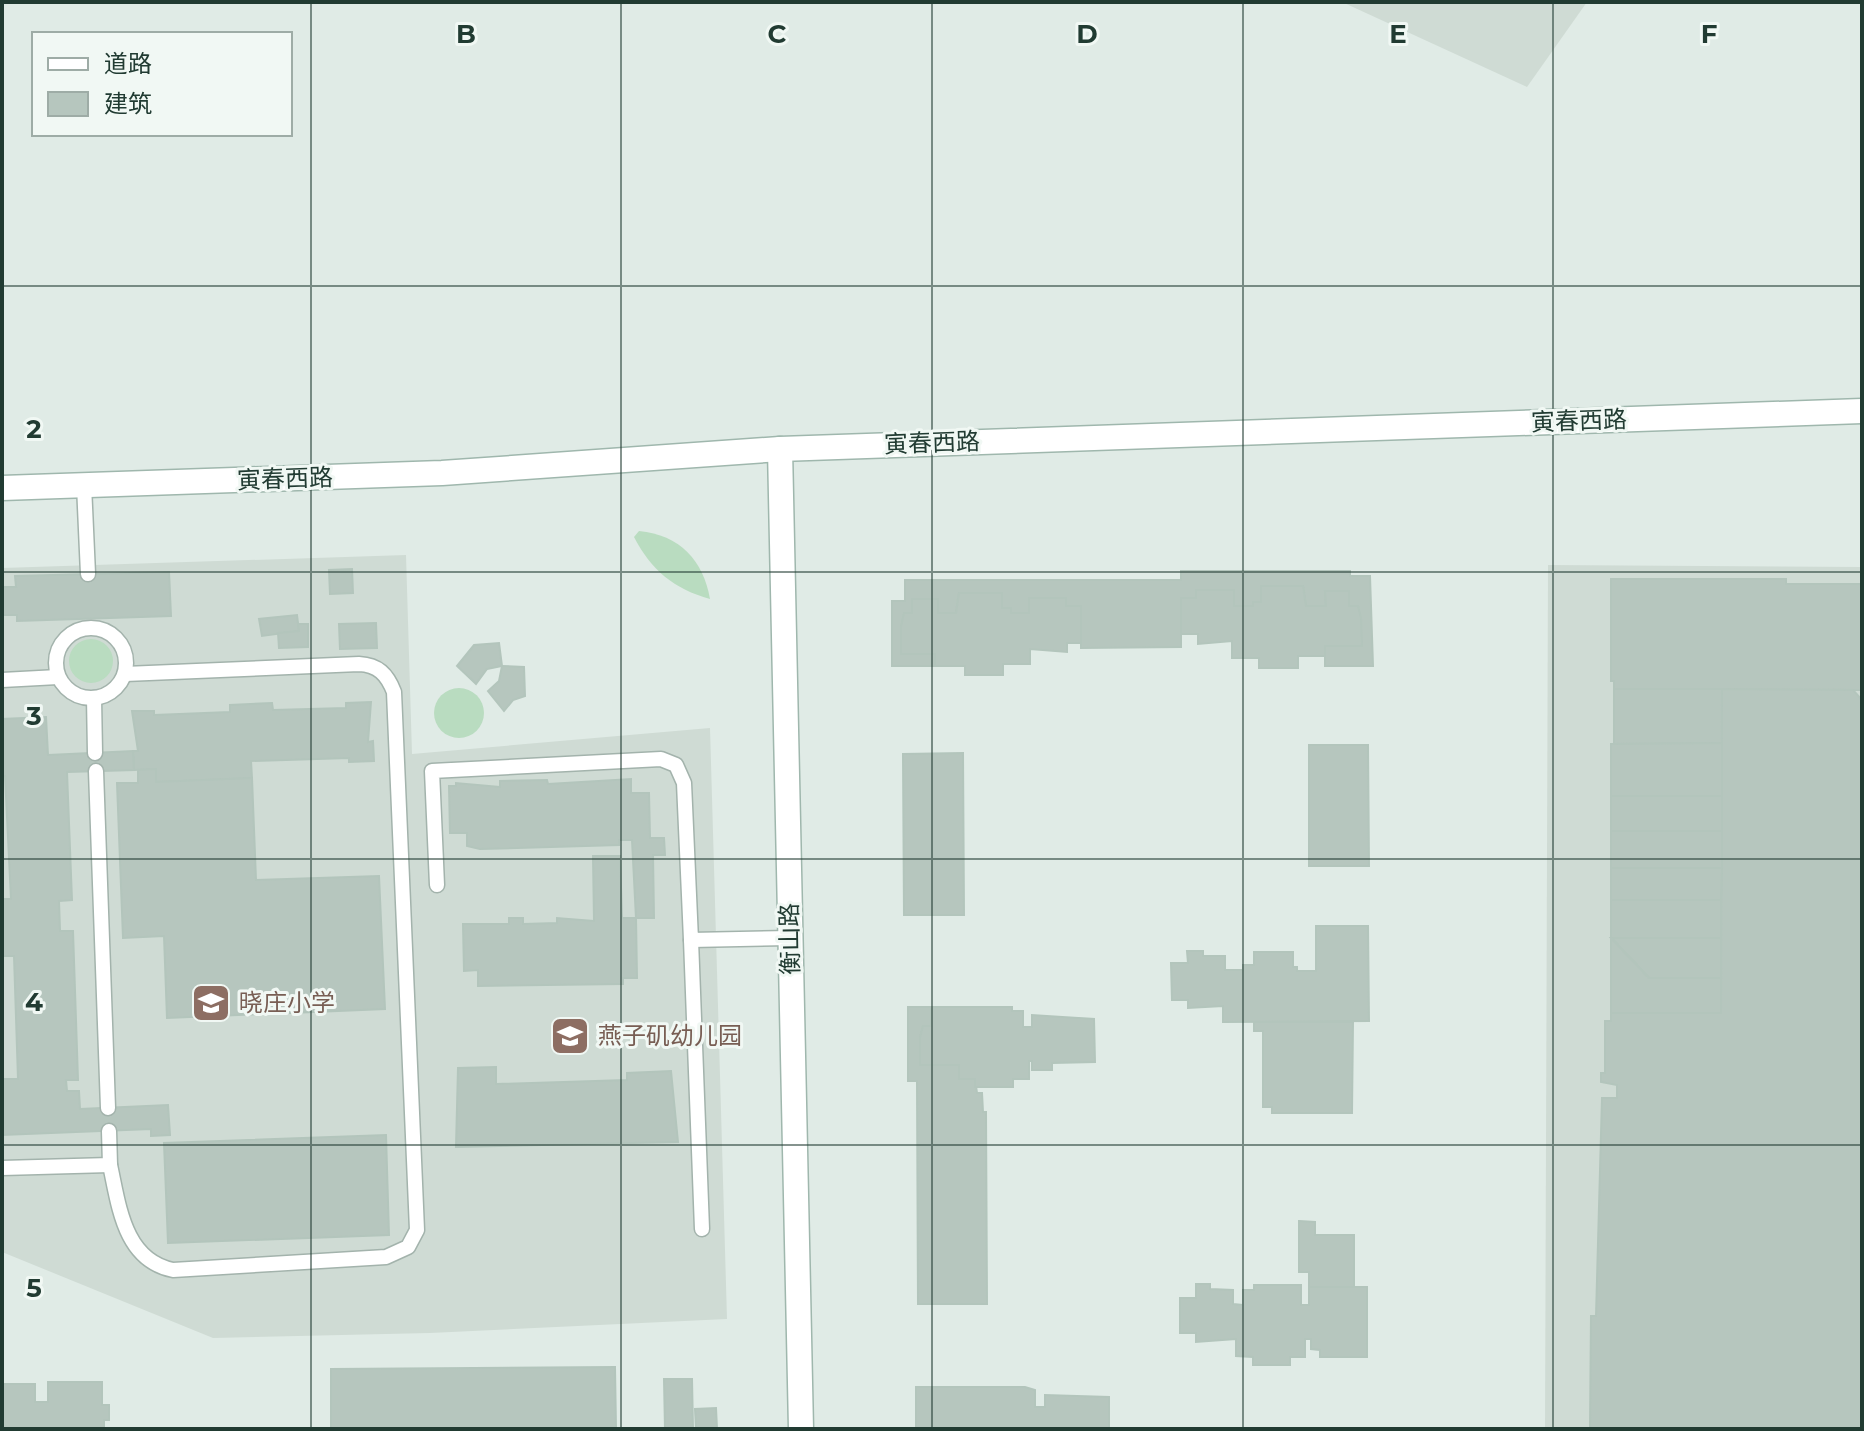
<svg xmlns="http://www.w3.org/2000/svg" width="1864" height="1431" font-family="Montserrat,'Noto Sans SC',sans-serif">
  <rect width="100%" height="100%" fill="#e0ebe6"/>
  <g fill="#cfdbd4">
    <path d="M1342 2H1587L1527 87Z"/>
    <path d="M406 555 412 754 710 728 727 1319 430 1333 213 1338 2 1252V568Z"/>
    <path d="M1548 565 1862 567V1429H1545Z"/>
  </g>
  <g fill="#b9dcc0">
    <path d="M639 531C680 535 703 560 710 599 674 589 651 570 634 537Z"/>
    <circle cx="91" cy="661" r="22"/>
    <circle cx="459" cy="713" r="25"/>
  </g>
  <g fill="#b6c6be" stroke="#b3c5bc" stroke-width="2">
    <path d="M352 569 353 593 330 594 329 570Z"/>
    <path d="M1181 571H1350V576H1370L1373 666H1325V646H1362L1358 606H1349V591H1325L1326 606H1306L1303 586H1261V602H1253V606H1234V590H1196V598H1181V647L1081 648V606H1066V598H1029V613H1011V608H1002V593H959L956 613H938V599H912V613H904L901 627V654H935V666H892V601H905V580H1181Z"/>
    <path d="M169 572 171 616 17 621V615H2V587H16L15 576Z"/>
    <path d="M1611 579H1786V584H1862V690L1614 689V681H1611Z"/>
    <path d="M1261 586H1303L1306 606H1326L1325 591H1349V606H1358L1361 618 1362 646H1325V656H1298V668H1259V658H1232V641L1198 644V634H1181V598H1196V590H1234V606H1253V602H1261Z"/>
    <path d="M959 593H1002V608H1011V613H1029V598H1066V606H1081V643H1067V652L1030 649V664H1003V675H965V666H935V654H901V627L904 613H912V599H938V613H956Z"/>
    <path d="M297 615 299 631 262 636 259 619Z"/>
    <path d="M376 623 377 648 340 649 339 624Z"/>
    <path d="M298 624H308V647L279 648 278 633 299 631Z"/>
    <path d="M499 643 502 666 487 669 476 684 457 666 474 645Z"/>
    <path d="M502 666 524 667 525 696 513 700 504 711 488 691 499 681Z"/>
    <path d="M1614 689H1722V743L1614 744Z"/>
    <path d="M1722 689 1853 690 1862 700V1429H1590L1591 1316H1596L1602 1098H1617V1085L1601 1082V1073H1605V1021H1611V1013H1721Z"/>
    <path d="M371 702 368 742 373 741 374 761 349 762V758L251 761 252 778 156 782V769L134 770 133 751H138L132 711H154V715L230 712V705L272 703 273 710 346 708V703Z"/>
    <path d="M46 717 48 755 133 751 134 770 67 772 72 900 59 901 60 931H73L78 1080H66L67 1091H79L80 1109 168 1105 170 1135 151 1136V1129L2 1135V1079H18L14 956H2V899H11L5 776H2V719Z"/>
    <path d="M1722 743V796H1611V744Z"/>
    <path d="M1309 745H1368L1369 866H1309Z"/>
    <path d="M963 753 964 915H904L903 754Z"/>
    <path d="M156 769V782L252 778 256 880 379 876 385 1009 167 1018 164 936 123 938 117 783H138V770Z"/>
    <path d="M631 779V793H649L650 838H664L665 855H653L654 918H636L632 840H619V845L480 849 467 846V833H450L449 786H456V783L500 787V781L547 780 548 784Z"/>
    <rect x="1611" y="796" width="111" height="35"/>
    <rect x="1611" y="831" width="111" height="37"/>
    <path d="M593 856H620L622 918H636L637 978H623V984L478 986V970L464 971 463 924H509V918H523V924L557 923V918L594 921Z"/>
    <path d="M1611 868H1722L1721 900H1611Z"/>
    <rect x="1611" y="900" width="110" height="38"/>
    <path d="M1316 926H1368L1369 1021 1223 1022V1006L1188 1008V1000H1172L1171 963H1188L1187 951H1203V956H1225V970H1243V965H1254V952H1293V967H1297V971H1316Z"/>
    <path d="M1611 938H1721V978H1649Z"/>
    <path d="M1611 938 1649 978H1721V1013H1611Z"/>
    <path d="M908 1007H931V1026H923L920 1038V1065H959V1079H975L977 1093H982L983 1112H986L987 1304H918L917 1081H908Z"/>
    <path d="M931 1007H1012V1011H1023V1027H1032V1015L1094 1019 1095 1062 1052 1063V1070H1032V1061H1029V1079H1013V1087H975V1079H959V1065H920V1038L923 1026H931Z"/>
    <path d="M1254 1022H1353L1352 1113H1272V1107H1263V1031H1254Z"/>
    <path d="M496 1067V1084L627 1080V1073L671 1071 678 1142 456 1147 458 1068Z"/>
    <path d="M386 1135 389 1235 168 1243 164 1143Z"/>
    <path d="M1299 1221 1315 1222V1235H1354V1287H1309V1272H1299Z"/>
    <path d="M1196 1284H1210V1289L1233 1290V1304L1243 1305V1290H1254V1285H1301V1305H1309V1287H1367V1357H1320V1350L1311 1349V1339H1305V1357H1290V1365H1253V1357L1236 1356V1339L1196 1342V1333H1180V1298H1196Z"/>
    <path d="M615 1367 616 1429H331V1369Z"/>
    <path d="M664 1379H692L693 1429H665Z"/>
    <path d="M48 1382H102V1405H109V1420H104V1429H2V1384H35V1402H48Z"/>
    <path d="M916 1387H1025L1035 1390V1407H1045V1395L1109 1397V1429H916Z"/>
    <path d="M716 1408 717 1429H696L695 1409Z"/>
  </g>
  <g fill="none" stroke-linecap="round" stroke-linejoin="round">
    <g stroke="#a3b3ac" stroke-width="17">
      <g id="lane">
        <path d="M84 485 88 574"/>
        <circle cx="91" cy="663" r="35"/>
        <path d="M2 680 58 677"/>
        <path d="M94 698 95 753"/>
        <path d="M96 771 108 1108"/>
        <path d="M437 885 432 771 661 759 676 765 684 783 691 940 789 938"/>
        <path d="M691 940 702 1229"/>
        <path d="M110 1165C119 1206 124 1260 173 1270L386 1257 408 1247 417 1230 394 692C387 674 378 665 359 664L125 674"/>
        <path d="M2 1168 110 1165 109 1131"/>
      </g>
    </g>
    <g stroke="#9fb7ad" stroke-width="27">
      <g id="secondary">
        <path d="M780 449 801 1429"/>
        <path d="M2 488 442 473 780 449 1862 411"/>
      </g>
    </g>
    <use href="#lane" stroke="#fff" stroke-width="14"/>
    <use href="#secondary" stroke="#fff" stroke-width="24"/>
  </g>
  <path fill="none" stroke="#213b32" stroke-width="2" stroke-opacity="0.55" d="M311 2V1429M621 2V1429M932 2V1429M1243 2V1429M1553 2V1429M2 286H1862M2 572H1862M2 859H1862M2 1145H1862"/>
  <defs>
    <g id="school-square" transform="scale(2)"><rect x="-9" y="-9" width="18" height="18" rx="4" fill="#8d6e63" stroke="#f1f8f4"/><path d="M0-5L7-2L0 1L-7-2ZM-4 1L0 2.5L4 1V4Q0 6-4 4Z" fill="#fff"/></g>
  </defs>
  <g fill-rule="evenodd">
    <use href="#school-square" x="211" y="1003"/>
    <use href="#school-square" x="570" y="1036"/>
  </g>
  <g text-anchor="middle" stroke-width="6" stroke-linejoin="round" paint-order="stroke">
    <g font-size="24" fill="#213b32" stroke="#f1f8f4">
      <text transform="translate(1579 421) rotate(-2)" y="8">寅春西路</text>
      <text transform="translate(932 443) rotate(-2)" y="8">寅春西路</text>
      <text transform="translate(285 479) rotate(-2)" y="8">寅春西路</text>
      <text transform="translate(790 939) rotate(-91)" y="8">衡山路</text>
    </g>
    <g font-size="24" fill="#785e54" stroke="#f1f8f4" text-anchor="start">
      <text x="239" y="1011">晓庄小学</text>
      <text x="598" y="1044">燕子矶幼儿园</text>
    </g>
  </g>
  <g font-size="26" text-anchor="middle" font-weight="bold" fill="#213b32" stroke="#f1f8f4" stroke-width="6" stroke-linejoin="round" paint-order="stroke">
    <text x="466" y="43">B</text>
    <text x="777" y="43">C</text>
    <text x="1087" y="43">D</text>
    <text x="1398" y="43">E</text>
    <text x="1709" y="43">F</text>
    <text x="34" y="438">2</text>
    <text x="34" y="725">3</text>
    <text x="34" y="1011">4</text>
    <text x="34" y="1297">5</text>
  </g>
  <rect width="1864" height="1431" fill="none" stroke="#213b32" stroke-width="8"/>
  <rect x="32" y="32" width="260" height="104" fill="#f1f8f4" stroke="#9eaca6" stroke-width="2"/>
  <rect x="48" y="58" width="40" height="12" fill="#ffffff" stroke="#9eaca6" stroke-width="2"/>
  <text x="104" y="72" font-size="24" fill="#213b32">道路</text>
  <rect x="48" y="92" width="40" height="24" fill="#b6c6be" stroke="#9eaca6" stroke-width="2"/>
  <text x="104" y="112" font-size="24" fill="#213b32">建筑</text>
</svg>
